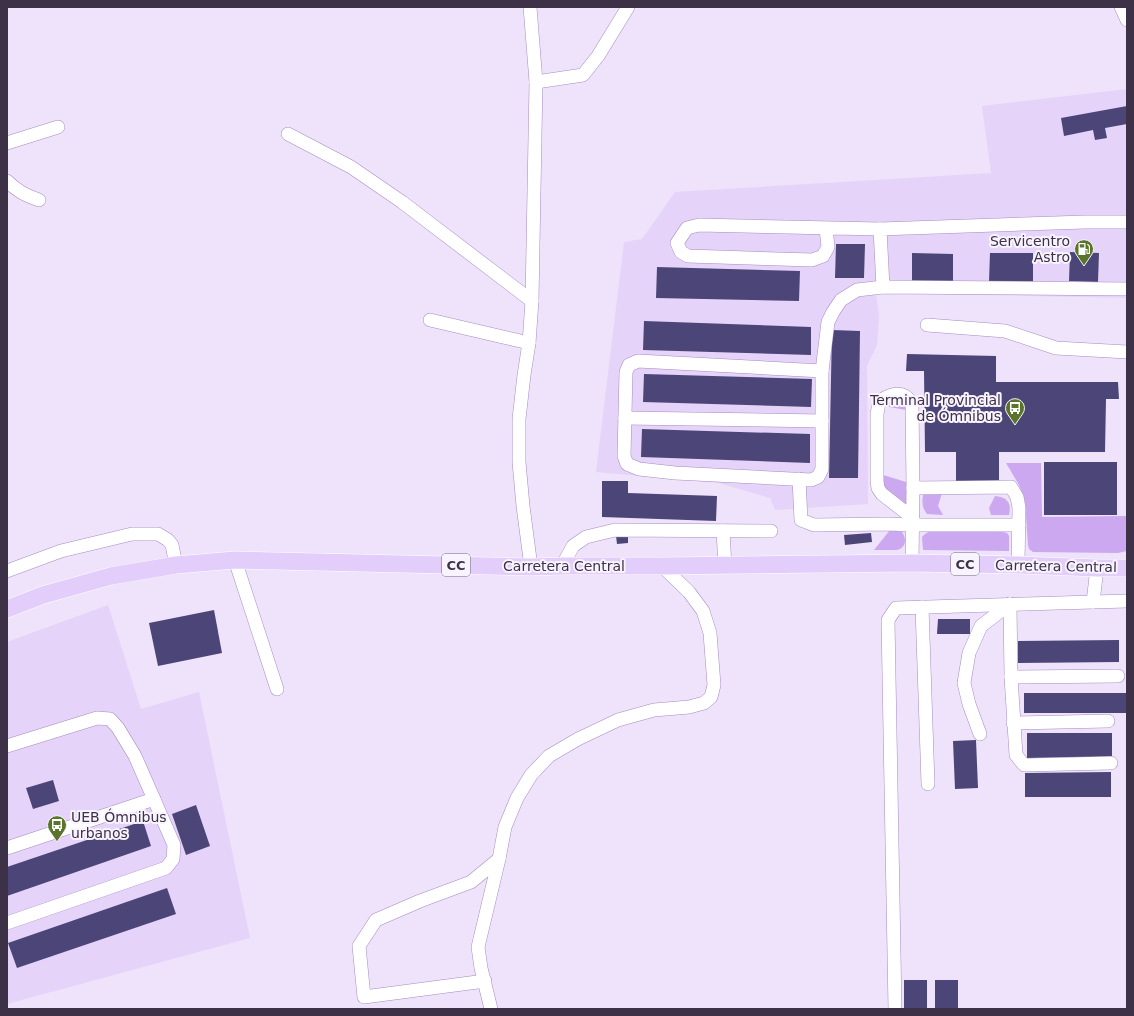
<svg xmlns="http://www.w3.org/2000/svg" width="1134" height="1016" font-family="'DejaVu Sans',sans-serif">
  <rect width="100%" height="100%" fill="#eee3fa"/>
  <g fill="#e5d3f9">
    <path d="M1127 89V298L876 293 879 316 877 345 867 366 868 504 775 510 770 498 719 483 596 472 624 242 642 239 675 192 991 173 982 106Z"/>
    <path d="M108 605 141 709 199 692 250 938 7 1004V642Z"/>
  </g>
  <g fill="#cba8f0">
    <path d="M895 400C902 401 904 403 906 410L884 406 890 401Z"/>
    <path d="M1006 463H1041L1042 517 1127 516V551L1118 553 1033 552 1029 549 1028 545 1025 501 1019 485Z"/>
    <path d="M880 474 906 482 907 507 884 489Z"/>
    <path d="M927 493H942L938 506 943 515 927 514C922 508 922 502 923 495Z"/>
    <path d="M995 496C1007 497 1012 503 1009 515H991L989 508Z"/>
    <path d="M890 530 902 532C907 539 906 548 897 550H874Z"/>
    <path d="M930 531H999L1007 533 1009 536V551L923 550 922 537 925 534Z"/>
  </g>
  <g fill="#4b4677">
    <path d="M1127 106V124L1105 128 1107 138 1095 140 1093 130 1064 136 1061 118Z"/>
    <path d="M836 244H865L864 278H835Z"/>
    <path d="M1070 252 1099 253 1098 282 1069 281Z"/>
    <path d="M912 253 953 254V281H912Z"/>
    <path d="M990 253H1033V282H989Z"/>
    <path d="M657 267 800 271 799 301 656 298Z"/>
    <path d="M644 321 811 327V355L643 350Z"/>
    <path d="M832 330 860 331 858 478H829Z"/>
    <path d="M907 354 996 356V382H1118L1119 399H1106L1105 452H999V483H956V452H925L924 371H906Z"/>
    <path d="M644 374 812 379 811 407 643 402Z"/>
    <path d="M642 429 810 434V463L641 457Z"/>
    <rect x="1044" y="462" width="73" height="53"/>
    <path d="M602 481H628V493L717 496 716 521 602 517Z"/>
    <path d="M871 533 872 542 845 545 844 535Z"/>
    <path d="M628 535V543L617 544 616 536Z"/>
    <path d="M214 610 222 653 158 666 149 623Z"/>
    <path d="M938 619H970V634H937Z"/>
    <path d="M1119 640V662L1018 663V641Z"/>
    <rect x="1024" y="693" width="103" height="20"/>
    <path d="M1027 733H1112V757L1027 758Z"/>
    <path d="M976 740 978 788 955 789 953 741Z"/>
    <path d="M1111 772V797H1025V773Z"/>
    <path d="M53 780 59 801 33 809 26 788Z"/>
    <path d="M196 805 210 846 186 855 172 814Z"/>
    <path d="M143 821 151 846 7 896V867Z"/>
    <path d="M167 888 176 914 17 968 8 943Z"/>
    <rect x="904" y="980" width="23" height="29"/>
    <rect x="935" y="980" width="23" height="29"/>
  </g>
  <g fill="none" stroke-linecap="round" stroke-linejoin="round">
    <g stroke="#a68cc0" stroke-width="14">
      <g id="minor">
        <path d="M530 7 536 82 532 301 529 343 524 375 519 419V462L523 506 531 567"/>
        <path d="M1121 7 1127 20"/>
        <path d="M536 82 583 75 598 56 628 7"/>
        <path d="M288 134 351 167 402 202 532 301"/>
        <path d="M7 143 58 127"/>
        <path d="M7 181C17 191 25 195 39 200"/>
        <path d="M826 228 828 247 823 256 812 260 688 256 681 252 677 243 687 228 699 225 880 229"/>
        <path d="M883 287 880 229 1085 222H1127"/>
        <path d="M430 320 529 343"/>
        <path d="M927 325 1005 331 1056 348 1127 352"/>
        <path d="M638 361 822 371V469L818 477 811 480 675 473 639 469 627 464 624 456 626 372 629 365Z"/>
        <path d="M822 371 828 322 833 312 841 300 857 290 883 287 1127 289"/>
        <path d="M625 418 822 421"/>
        <path d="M799 479 801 520 814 525 888 524 912 525H1019"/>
        <path d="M913 488 1011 487 1017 497 1019 508 1018 565"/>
        <path d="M723 531 725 566"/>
        <path d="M235 560 277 689"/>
        <path d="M912 563 913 488 912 403C910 401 908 398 905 396 897 392 883 396 879 404 878 406 878 411 877 413V481L878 488 882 494 913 518"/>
        <path d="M562 566 573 546 586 537 615 530 771 531"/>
        <path d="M7 571 61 551 132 534H158L168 540 172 545 176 565"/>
        <path d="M1093 602 1097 568"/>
        <path d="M1010 604 1011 677 1016 755 1024 765 1111 763"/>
        <path d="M922 607 928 784"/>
        <path d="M1011 677 1118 676"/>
        <path d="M1013 723 1108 721"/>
        <path d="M980 734 969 704 964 683 969 653 981 626 1010 604"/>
        <path d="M7 746 97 718 110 719 118 728 135 756 174 845 173 859 166 868 7 923"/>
        <path d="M7 848 154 799"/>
        <path d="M485 981 364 997 359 946 376 920 420 901 471 882 499 859"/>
        <path d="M491 1009 481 968 478 947 499 859 505 827 517 798 531 775 549 756 578 739 618 720 654 710 689 707 704 703 711 697 714 685 710 633 703 611 689 592 662 566"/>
        <path d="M895 1009 888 620 896 608 1127 601"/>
      </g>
    </g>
    <g stroke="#fff" stroke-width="18">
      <path id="major" d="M7 609 43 595 111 576 176 565 235 560 531 567 562 566H662L912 563 1018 565 1097 568H1127"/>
    </g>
    <use href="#minor" stroke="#fff" stroke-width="13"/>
    <use href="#major" stroke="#e3cdfa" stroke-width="17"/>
  </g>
  <defs>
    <g id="fuel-pin" transform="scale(1)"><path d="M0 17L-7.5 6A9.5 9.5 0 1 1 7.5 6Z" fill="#5a7529" stroke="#f8f3fe"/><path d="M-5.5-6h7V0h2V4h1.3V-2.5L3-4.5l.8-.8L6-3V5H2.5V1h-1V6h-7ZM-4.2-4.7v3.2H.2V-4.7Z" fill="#fff"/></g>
    <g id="bus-pin" transform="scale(1)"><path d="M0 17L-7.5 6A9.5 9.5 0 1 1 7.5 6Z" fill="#5a7529" stroke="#f8f3fe"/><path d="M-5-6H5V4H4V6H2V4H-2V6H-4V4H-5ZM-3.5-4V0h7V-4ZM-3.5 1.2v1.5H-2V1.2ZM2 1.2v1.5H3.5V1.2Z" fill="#fff"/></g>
  </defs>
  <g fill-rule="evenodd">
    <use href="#fuel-pin" x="1084" y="249"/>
    <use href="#bus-pin" x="1015" y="408"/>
    <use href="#bus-pin" x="57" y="825"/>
  </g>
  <g text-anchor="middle" stroke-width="4" stroke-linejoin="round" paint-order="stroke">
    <g fill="#f8f3fe" stroke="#746b7e" stroke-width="1">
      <rect x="951" y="553" width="28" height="22" rx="3"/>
      <rect x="442" y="554" width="28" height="22" rx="3"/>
    </g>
    <g font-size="13" font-weight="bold" fill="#3c3147">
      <text x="965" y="569">CC</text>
      <text x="456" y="570">CC</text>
    </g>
    <g font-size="14" fill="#3c3147" stroke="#f8f3fe" text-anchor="end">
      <text x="1070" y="246">Servicentro<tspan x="1070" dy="16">Astro</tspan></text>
      <text x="1001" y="405">Terminal Provincial<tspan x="1001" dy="16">de Ómnibus</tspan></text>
      <text x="71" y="822" text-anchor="start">UEB Ómnibus<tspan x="71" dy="16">urbanos</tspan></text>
    </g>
    <g font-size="14" fill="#3c3147" stroke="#f8f3fe">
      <text x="564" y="571">Carretera Central</text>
      <text transform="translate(1056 566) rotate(1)" y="5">Carretera Central</text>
    </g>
  </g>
  <rect width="1134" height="1016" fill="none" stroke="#3c3147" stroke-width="16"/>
</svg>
